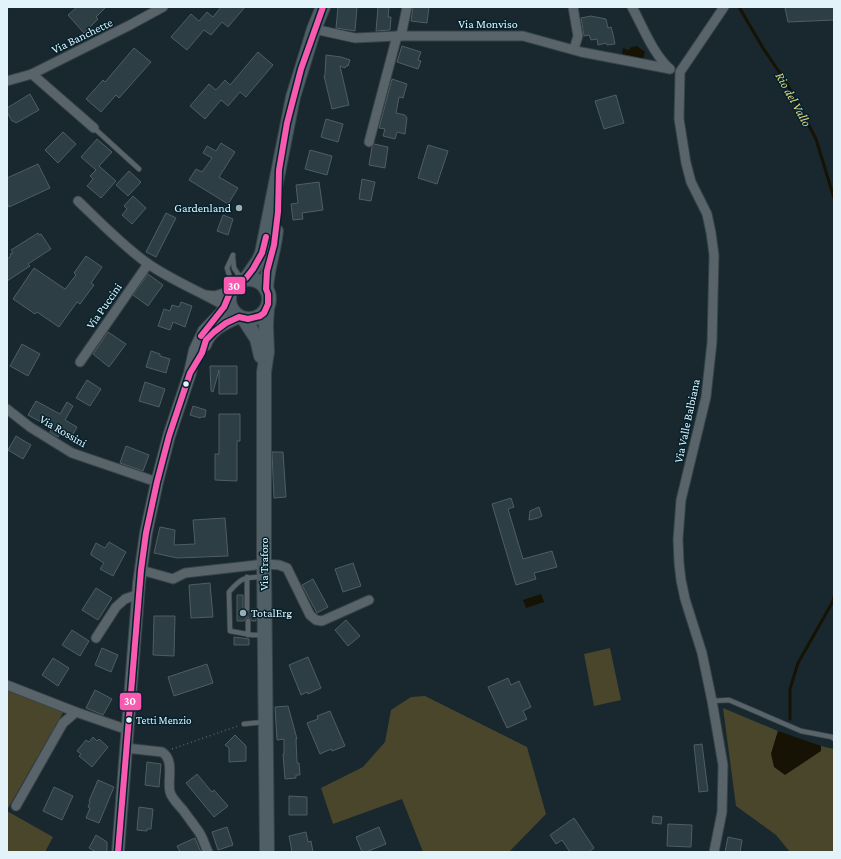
<svg xmlns="http://www.w3.org/2000/svg" width="841" height="859" font-family="'Crimson Pro',serif">
  <rect width="100%" height="100%" fill="#18282e"/>
  <g fill="#49462b">
    <path d="M610 648 621 700 594 706 584 654Z"/>
    <path d="M7 689 64 711 7 810Z"/>
    <path d="M425 696 527 747 546 814 509 852H423L402 799 333 824 321 788 363 767 385 742 391 710 411 697Z"/>
    <path d="M723 708 778 731 771 754 821 751V746L834 749V852H790L776 835 736 806Z"/>
    <path d="M7 811 53 837 45 852H7Z"/>
  </g>
  <g fill="#161304">
    <path d="M637 46 645 52 643 59 622 54 623 48 629 50 631 47Z"/>
    <path d="M541 594 544 602 526 608 523 600Z"/>
    <path d="M778 731 821 746V751L785 775 774 767 771 754Z"/>
  </g>
  <g fill="none" stroke-linecap="round" stroke-linejoin="round">
    <g stroke="#161304" stroke-width="3">
      <path d="M739 7 763 48 786 82 816 139 834 198"/>
      <path d="M790 719V689L798 663 832 603 834 597"/>
    </g>
  </g>
  <g fill="#2e3e45" stroke="#505d62">
    <path d="M77 7H106L96 17 98 19 84 33 68 15Z"/>
    <path d="M221 7H245L228 27 222 22 211 35 204 30 187 50 171 37 191 14 199 21 207 12 213 17Z"/>
    <path d="M338 7H357L355 31 336 28Z"/>
    <path d="M378 7H389L388 17H391L390 30 376 31Z"/>
    <path d="M413 7H429L427 23 411 21Z"/>
    <path d="M789 7H834V20L788 22 785 8Z"/>
    <path d="M591 16 606 19 608 28 611 27 613 34 615 44 607 45 606 43 598 45 597 39 591 40 589 35 584 36 581 18Z"/>
    <path d="M402 46 421 52 418 60 421 61 418 69 397 62Z"/>
    <path d="M134 48 151 62 119 98 116 95 101 112 86 99 103 80 105 82Z"/>
    <path d="M258 52 273 65 246 97 240 92 228 106 221 100 205 119 190 106 209 84 216 90 225 80 230 85Z"/>
    <path d="M326 55 341 57 350 60 348 66H346L345 68 340 66 349 105 332 109 324 76 325 75Z"/>
    <path d="M392 79 407 84 403 98 399 97 396 113 405 115 407 118 405 134 397 132 395 139 383 136 385 129 379 128Z"/>
    <path d="M30 94 39 110 16 123 13 121H12L7 112V108Z"/>
    <path d="M616 95 624 123 604 129 595 101Z"/>
    <path d="M326 119 343 124 338 142 321 137Z"/>
    <path d="M63 132 76 144 58 163 45 150Z"/>
    <path d="M97 139 112 152 99 166 116 181 101 198 87 186 93 179 90 176 96 170 81 157Z"/>
    <path d="M221 143 235 152 219 177 238 188 228 204 189 180 196 169 202 172 212 158 203 153 207 146 216 151Z"/>
    <path d="M374 144 388 147 385 168 369 165 372 147Z"/>
    <path d="M428 145 448 151 437 184 418 178Z"/>
    <path d="M310 150 332 156 327 175 305 169Z"/>
    <path d="M38 164 50 188 9 207 7 203V178Z"/>
    <path d="M129 171 141 182 128 196 116 185Z"/>
    <path d="M362 179 375 182 371 201 359 199Z"/>
    <path d="M319 182 323 210 302 213 303 219 293 220 291 204 298 203 296 185Z"/>
    <path d="M133 196 146 208 132 224 122 215 127 209 124 206Z"/>
    <path d="M166 213 176 218 156 257 146 252Z"/>
    <path d="M223 215 233 219 228 235 217 231Z"/>
    <path d="M38 233 39 235 41 234 51 249 28 264 30 266 7 281V259L11 256 10 254 13 253 11 250Z"/>
    <path d="M86 256 102 267 91 283 94 285 80 304 77 302 59 327 37 312 35 314 13 299 34 268 65 289 66 288 76 275 74 273Z"/>
    <path d="M148 274 163 285 148 306 133 295Z"/>
    <path d="M181 302 192 306 185 327 173 322 170 330 158 326 164 309 170 311 172 305 179 307Z"/>
    <path d="M108 332 126 344 109 367 93 354Z"/>
    <path d="M22 344 40 354 28 376 10 366Z"/>
    <path d="M151 351 160 354V356L170 359 166 373 146 367Z"/>
    <path d="M210 366H237V394H219V370L213 392 211 391Z"/>
    <path d="M87 380 101 389 90 406 76 398Z"/>
    <path d="M145 382 165 389 159 407 139 401Z"/>
    <path d="M36 401 60 414 67 402 73 406 65 420 77 427 70 440 60 434 58 437 50 432 52 428 28 415Z"/>
    <path d="M193 406 206 410 205 417H201L200 418 190 415Z"/>
    <path d="M219 414H240V441H237V481L215 480V454H219Z"/>
    <path d="M16 436 31 445 23 459 8 450Z"/>
    <path d="M126 446 149 455 143 471 120 463Z"/>
    <path d="M272 452H283L286 497 274 498Z"/>
    <path d="M511 498 514 507 508 509 523 559 552 551 557 567 534 573 536 579 516 585 492 504Z"/>
    <path d="M539 507 542 516 538 518 529 520 530 511Z"/>
    <path d="M225 518 228 556 177 558 154 553 160 527 175 530 174 545 195 544 193 520Z"/>
    <path d="M109 542 126 552 113 576 100 569 104 563 91 555V553L96 543 105 548Z"/>
    <path d="M353 563 361 586 343 592 335 569Z"/>
    <path d="M313 579 328 607 317 613 302 585Z"/>
    <path d="M210 583 213 617 191 618 189 585Z"/>
    <path d="M96 588 112 598 98 620 82 610Z"/>
    <path d="M237 595H243V609L245 612H249L251 609H256V621H252L248 617 246 618 244 621H237Z"/>
    <path d="M154 616H175L174 656 153 655Z"/>
    <path d="M346 620 360 636 348 646 335 630Z"/>
    <path d="M72 630 89 641 80 656 62 645Z"/>
    <path d="M234 637 249 639V645H234Z"/>
    <path d="M102 648 118 655 111 672 95 665Z"/>
    <path d="M308 657 321 688 308 694 307 692 301 695 289 665Z"/>
    <path d="M53 658 69 668 58 686 42 675Z"/>
    <path d="M207 664 213 683 174 696 168 677Z"/>
    <path d="M508 678 511 685 519 681 531 707 523 711 527 719 507 728 488 687Z"/>
    <path d="M95 690 112 699 103 715 86 708Z"/>
    <path d="M288 706 297 739H296L297 763H299L300 775H296V778L285 779 283 754H284V739L277 740 275 707Z"/>
    <path d="M330 711 345 746 332 751 331 749 320 754 307 723 318 719 317 716Z"/>
    <path d="M235 735 246 746V761L229 762V748L225 745Z"/>
    <path d="M93 737 97 741 99 739 108 747 92 767 79 756 81 754 77 751 86 740 89 742Z"/>
    <path d="M702 744 708 791 699 792 694 745Z"/>
    <path d="M147 762 161 764 159 787 145 785Z"/>
    <path d="M197 774 212 792 214 790 228 806 214 817 186 783Z"/>
    <path d="M98 780 114 787 99 823 86 818 90 808 88 807 90 802 89 801Z"/>
    <path d="M54 787 73 796 62 820 43 811Z"/>
    <path d="M289 796 307 797V815H289Z"/>
    <path d="M139 807 153 809 151 829H147V831L137 830Z"/>
    <path d="M653 816 662 817 661 824 652 823Z"/>
    <path d="M574 818 594 848 589 852H570L562 840 556 844 550 835Z"/>
    <path d="M668 824 692 825 691 847 667 846Z"/>
    <path d="M227 827 233 845 218 850 212 832Z"/>
    <path d="M379 827 386 844 366 852H362L356 837Z"/>
    <path d="M306 832 308 842 311 841 313 852H292L289 836Z"/>
    <path d="M96 835 107 842V852H96L89 848Z"/>
    <path d="M728 837 742 840 740 852H725Z"/>
    <path d="M195 838 201 852H180L177 846Z"/>
  </g>
  <g fill="none" stroke-linecap="round" stroke-linejoin="round">
    <g stroke="#364246" stroke-width="6">
      <g id="service">
        <path d="M94 128 139 169"/>
        <path d="M233 258 234 268 242 280"/>
        <path d="M233 287 227 268 233 255"/>
        <path d="M247 577V609"/>
        <path d="M262 577C244 577 241 578 229 592L230 631 252 635H263"/>
        <path d="M248 621V635"/>
        <path d="M712 701 729 700 801 731 832 737 834 739"/>
        <path d="M244 724 264 722"/>
      </g>
    </g>
    <g stroke="#364246" stroke-width="11">
      <g id="minor">
        <path d="M573 7 578 36 574 49"/>
        <path d="M632 7C643 27 653 54 670 69"/>
        <path d="M314 29 355 38 397 36H523L581 52 670 69"/>
        <path d="M401 36 407 7"/>
        <path d="M32 74 94 128"/>
        <path d="M7 81 32 74 130 25 163 7"/>
        <path d="M369 142 397 36"/>
        <path d="M78 201C100 222 122 245 147 263 168 278 192 288 214 300L220 303 228 300"/>
        <path d="M206 295 215 296 230 291"/>
        <path d="M80 362 148 264"/>
        <path d="M7 409 30 427 72 453 157 482"/>
        <path d="M141 570 173 579 185 573 264 564 279 565 287 568 310 615 316 620 322 621 369 600"/>
        <path d="M96 638 116 607 125 599 139 594"/>
        <path d="M7 685 76 712 128 730"/>
        <path d="M126 748 162 752C175 760 167 780 170 792 172 799 178 804 183 810 188 817 194 825 199 832 203 838 205 846 208 852"/>
        <path d="M16 806 63 723 76 712"/>
        <path d="M714 852 722 812 723 765 712 701 702 653 685 599 681 580 679 563 678 539 681 500 706 397 712 342 714 255 711 233 707 214 691 182 686 163 679 119 680 72 724 7"/>
      </g>
    </g>
    <g stroke="#364246" stroke-width="14">
      <g id="secondary">
        <path d="M205 345C210 330 225 323 239 317"/>
        <path d="M118 852 139 583 146 533 157 482 169 436 190 373 195 350 204 331 222 312 228 300"/>
      </g>
    </g>
    <g stroke="#364246" stroke-width="16">
      <g id="primary">
        <circle cx="249" cy="299" r="20"/>
        <path d="M246 279 259 260 262 253 293 97 314 29 323 7"/>
        <path d="M266 289C267 269 274 251 276 231"/>
        <path d="M267 308 266 325 267 352 264 372V564L267 852"/>
        <path d="M244 319 257 339 261 356"/>
      </g>
    </g>
    <path stroke="#566166" stroke-width="1.5" stroke-dasharray="1 3" stroke-linecap="butt" d="M172 749 238 726"/>
    <use href="#service" stroke="#59646a" stroke-width="4.5"/>
    <use href="#minor" stroke="#59646a" stroke-width="9"/>
    <use href="#secondary" stroke="#59646a" stroke-width="12"/>
    <use href="#primary" stroke="#4f5f65" stroke-width="14"/>
    <g stroke="#04222e" stroke-width="9">
      <g id="bus-1">
        <path d="M201 336 224 307 232 288 237 283 246 278 253 269 262 253 266 237"/>
        <path d="M118 852 141 570 146 533 157 482 169 436 190 373 202 353 206 340 214 332 226 323 239 317 248 319 260 316 264 313 268 304V294L266 289 267 271 274 245 278 212 279 170 287 123 301 69 323 7"/>
      </g>
    </g>
    <use href="#bus-1" stroke="#f75aaf" stroke-width="6"/>
  </g>
  <g fill="#9bacb3" stroke="#04222e" stroke-width="1.5">
    <circle cx="239" cy="208" r="4"/>
    <circle cx="243" cy="613" r="4"/>
  </g>
  <g fill="#e2f3fa" stroke="#04222e" stroke-width="1.5">
    <circle cx="186" cy="384" r="3.5"/>
    <circle cx="129" cy="720" r="3.5"/>
  </g>
  <g text-anchor="middle" stroke-width="3" stroke-linejoin="round" paint-order="stroke">
    <g font-size="11" fill="#e2f3fa" stroke="#04222e" text-anchor="start">
      <text x="136" y="724">Tetti Menzio</text>
    </g>
    <g font-size="12" fill="#e2f3fa" stroke="#04222e">
      <text x="488" y="28">Via Monviso</text>
      <text transform="translate(82 36) rotate(-26)" y="4">Via Banchette</text>
      <text transform="translate(104 306) rotate(-55)" y="4">Via Puccini</text>
      <text transform="translate(687 421) rotate(-78)" y="4">Via Valle Balbiana</text>
      <text transform="translate(63 431) rotate(30)" y="4">Via Rossini</text>
      <text transform="translate(264 564) rotate(-90)" y="4">Via Traforo</text>
    </g>
    <g font-size="12" fill="#e2f3fa" stroke="#04222e" text-anchor="end">
      <text x="231" y="212">Gardenland</text>
      <text x="251" y="617" text-anchor="start">TotalErg</text>
    </g>
    <g font-size="13" font-style="italic" fill="#e0d17d" stroke="#04222e">
      <text transform="translate(794 99) rotate(61)" y="5">Rio del Vallo</text>
    </g>
  </g>
  <g stroke="#04222e" stroke-width="1.5">
    <rect x="223" y="276" width="23" height="19" rx="4" fill="#f75aaf"/>
    <rect x="119" y="692" width="23" height="19" rx="4" fill="#f75aaf"/>
  </g>
  <g font-size="11" text-anchor="middle" font-weight="bold" fill="#fff">
    <text x="234" y="290">30</text>
    <text x="130" y="705">30</text>
  </g>
  <rect width="841" height="859" fill="none" stroke="#e2f3fa" stroke-width="16"/>
</svg>
